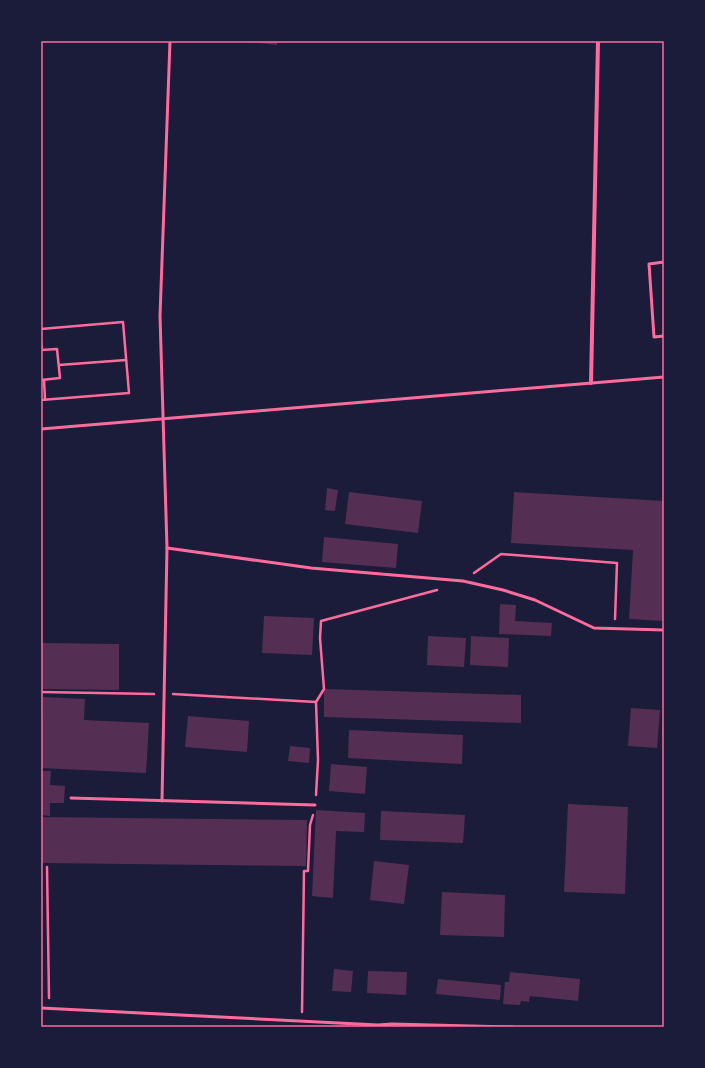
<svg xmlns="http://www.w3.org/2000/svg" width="705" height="1068" font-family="'Archivo Narrow',sans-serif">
  <rect width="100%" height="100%" fill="#1b1b3a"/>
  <g fill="#542f53">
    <path d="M250 41H277V45L250 42Z"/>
    <path d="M327 488 338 490 335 511 325 510Z"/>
    <path d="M349 492 422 501 418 533 345 524Z"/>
    <path d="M514 492 664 501V621L629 619 633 550 511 543Z"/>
    <path d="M324 537 398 544 396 568 322 562Z"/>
    <path d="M500 604 516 605 515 621 552 623 551 636 499 634Z"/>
    <path d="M264 616 314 618 312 655 262 653Z"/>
    <path d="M428 636 466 638 464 667 427 665Z"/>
    <path d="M471 636 509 638 508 667 470 665Z"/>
    <path d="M41 643 119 644V690L41 689Z"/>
    <path d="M324 689 521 695V723L324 717Z"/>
    <path d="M43 697 85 699 84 720 149 723 146 773 41 768Z"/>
    <path d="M631 708 660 710 657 748 628 746Z"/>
    <path d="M188 716 249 721 247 752 185 747Z"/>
    <path d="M663 719H664V736H662Z"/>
    <path d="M349 730 463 735 462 764 348 758Z"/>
    <path d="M290 746 310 748 309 763 288 761Z"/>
    <path d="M331 764 367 767 365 794 329 791Z"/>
    <path d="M41 771H51L50 785 65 786 64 803H50V816L41 815Z"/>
    <path d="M568 804 628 807 625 894 564 892Z"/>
    <path d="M316 810 365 813 364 832 336 831 333 898 312 896Z"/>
    <path d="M381 811 465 815 463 843 380 840Z"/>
    <path d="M41 817 307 820 306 866 41 863Z"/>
    <path d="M374 861 409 865 404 904 370 900Z"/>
    <path d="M442 892 505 895 504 937 440 935Z"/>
    <path d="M334 969 353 971 351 992 332 991Z"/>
    <path d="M368 971 407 972 406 995 367 993Z"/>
    <path d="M510 972 580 979 578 1001 530 996 529 1002 521 1001 520 1005 503 1004 505 982H509Z"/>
    <path d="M438 979 501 985 500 1000 436 994Z"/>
  </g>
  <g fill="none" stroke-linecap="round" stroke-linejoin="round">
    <g stroke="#ff6b9d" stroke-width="2.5">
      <path d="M41 329 123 322 129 393 41 400"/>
      <path d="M41 342 42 350"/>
      <path d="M41 350 57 349 60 378 41 380"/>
      <path d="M59 365 126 360"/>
      <path d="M44 380 45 399"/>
      <path d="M474 573 501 554 617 563 615 619"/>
      <path d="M41 692 154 694"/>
      <path d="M173 694 316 702"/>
      <path d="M316 795 318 760 316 702 324 689 320 638 321 621 437 590"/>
      <path d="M47 867 49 998"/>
      <path d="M302 1012 304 871H308L310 825 313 815"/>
    </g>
    <g stroke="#ff6b9d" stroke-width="3">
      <path d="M664 262 649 264 654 337 664 336"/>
      <path d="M41 429 664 377"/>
      <path d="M167 548 311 568 463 581 503 590 535 600 594 628 664 630"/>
      <path d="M71 798 315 805"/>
      <path d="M162 801 167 548 160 316 170 41"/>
      <path d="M41 1008 378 1025 392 1024 513 1027"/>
    </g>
    <path stroke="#ff6b9d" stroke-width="4" d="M591 383 598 41"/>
  </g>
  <rect width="705" height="1068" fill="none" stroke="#1b1b3a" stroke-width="84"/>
  <rect x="42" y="42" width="621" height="984" fill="none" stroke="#ff6b9d" stroke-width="1.5"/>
</svg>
